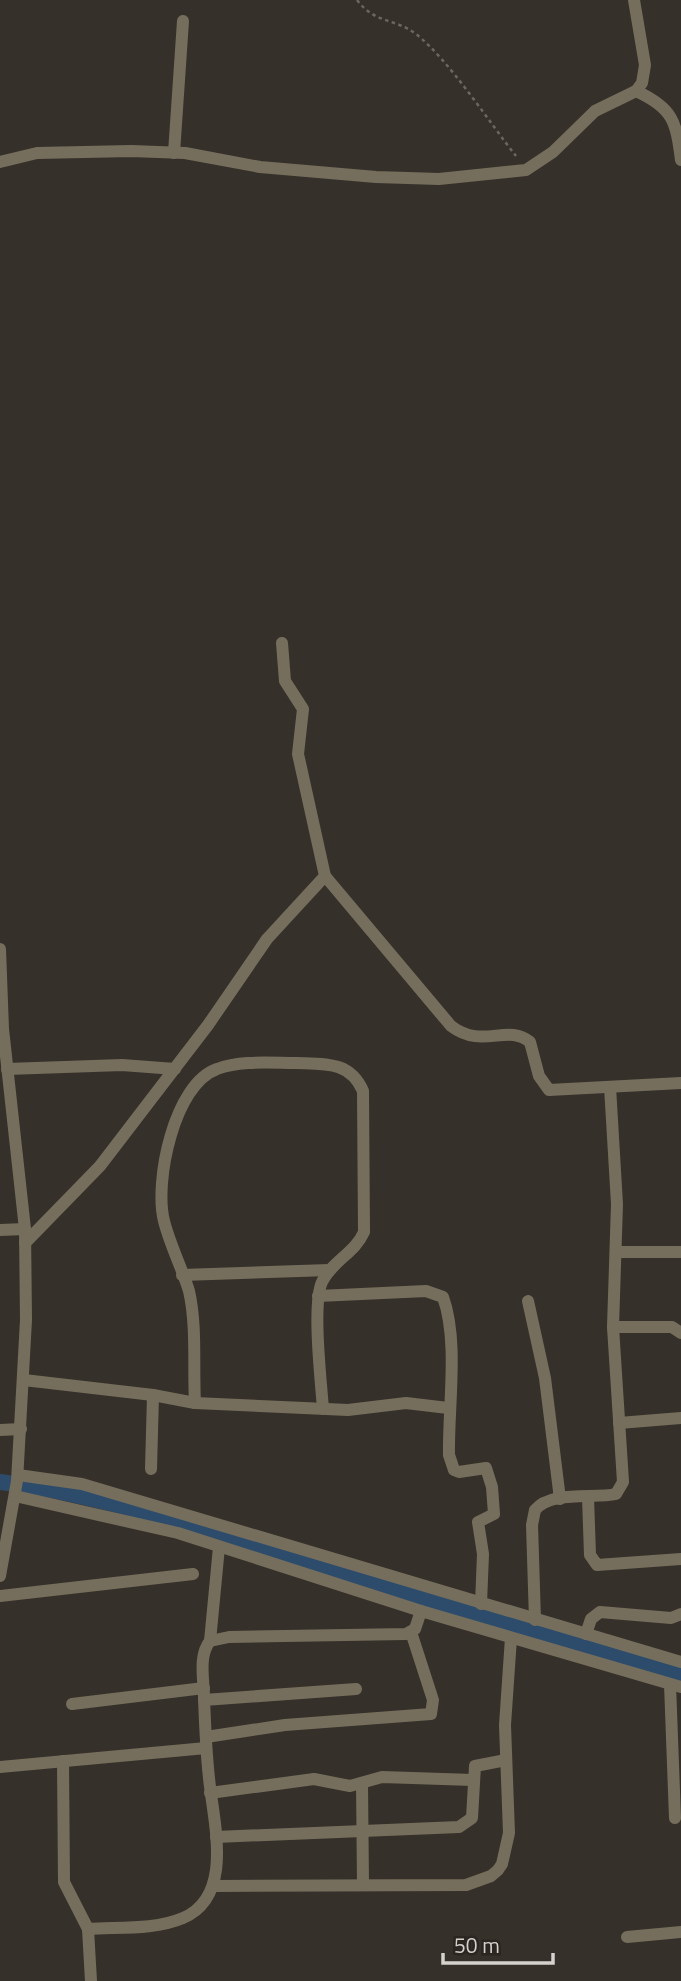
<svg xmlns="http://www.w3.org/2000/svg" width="681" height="1981" font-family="'Titillium Web',sans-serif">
  <rect width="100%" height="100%" fill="#35302a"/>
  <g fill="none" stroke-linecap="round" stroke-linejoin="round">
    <path stroke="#2d4c6b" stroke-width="16" d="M0 1482C120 1497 234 1541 349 1577 459 1611 570 1641 681 1673"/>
    <path stroke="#6a6661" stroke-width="2.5" stroke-dasharray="3.5 3.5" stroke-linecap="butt" d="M357 0C375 24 395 18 416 34 449 60 489 122 516 156"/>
    <g stroke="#766e5c" stroke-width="12">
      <path d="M636 91C673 108 676 121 681 160"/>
      <path d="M174 153 183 21"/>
      <path d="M0 162 37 153 131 151 185 153 260 167 376 177 439 179 526 170 553 152 595 111 636 91 642 83 645 65 634 0"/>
      <path d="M325 876 451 1026C483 1050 507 1023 530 1042L539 1076 549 1090 681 1083"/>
      <path d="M0 949 3 1029 25 1229 26 1320 17 1481 0 1576"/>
      <path d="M7 1069 122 1065 175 1069"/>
      <path d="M0 1230 25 1229"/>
      <path d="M25 1243 100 1166 208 1025 267 939 325 876 298 754 303 709 285 681 282 643"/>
      <path d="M616 1252H681"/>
      <path d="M182 1275 329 1270"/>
      <path d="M318 1296 426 1291 443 1297C459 1341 448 1407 449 1455L454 1470 459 1472 486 1468 492 1487 494 1514 478 1522 483 1554 481 1604"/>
      <path d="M528 1301 545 1378 560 1499"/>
      <path d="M613 1327H672L681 1333"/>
      <path d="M24 1380 153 1395 195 1403 348 1410 406 1403 448 1408"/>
      <path d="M195 1403C193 1367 197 1326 189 1291 182 1268 170 1245 164 1221 154 1182 174 1084 217 1069 241 1060 271 1063 296 1063 325 1064 350 1061 363 1091L364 1232C355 1253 332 1261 322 1282 312 1304 321 1381 323 1409"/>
      <path d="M619 1423 681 1418"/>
      <path d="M0 1430 21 1429"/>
      <path d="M151 1469 153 1395"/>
      <path d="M18 1475 82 1484 681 1662"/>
      <path d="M15 1496 178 1533 421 1611 681 1687"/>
      <path d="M588 1497 590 1555 597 1565 681 1559"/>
      <path d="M0 1596 193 1574"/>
      <path d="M535 1620 532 1525 535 1510C551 1490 594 1499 616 1494L623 1482 613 1327 617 1204 610 1087"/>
      <path d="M586 1634 591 1619 600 1612 671 1618 681 1614"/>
      <path d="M210 1641 219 1547"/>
      <path d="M670 1684 675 1818"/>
      <path d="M204 1700 356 1689"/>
      <path d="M72 1704 204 1688"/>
      <path d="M206 1737 285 1725 431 1714 433 1700 411 1632"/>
      <path d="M63 1761 64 1882 88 1929 91 1981"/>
      <path d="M0 1767 206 1748"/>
      <path d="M362 1783 363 1884"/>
      <path d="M210 1793 314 1779 350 1786 382 1777 473 1780"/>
      <path d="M216 1837 459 1827 472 1818 475 1766 506 1760"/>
      <path d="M213 1886 466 1885 491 1876 498 1870 502 1864 509 1833 505 1725 511 1638"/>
      <path d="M88 1929C119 1927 155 1930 183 1918 235 1896 213 1821 209 1778 206 1751 205 1725 204 1698 204 1680 198 1656 210 1641L229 1637 406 1634 415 1629 421 1611"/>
      <path d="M627 1937 681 1932"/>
    </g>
  </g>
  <path d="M443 1953v10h110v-10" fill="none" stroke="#d5d2ce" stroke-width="3.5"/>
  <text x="454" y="1953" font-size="21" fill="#d5d2ce" stroke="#2b2620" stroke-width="5" paint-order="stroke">50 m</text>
</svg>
